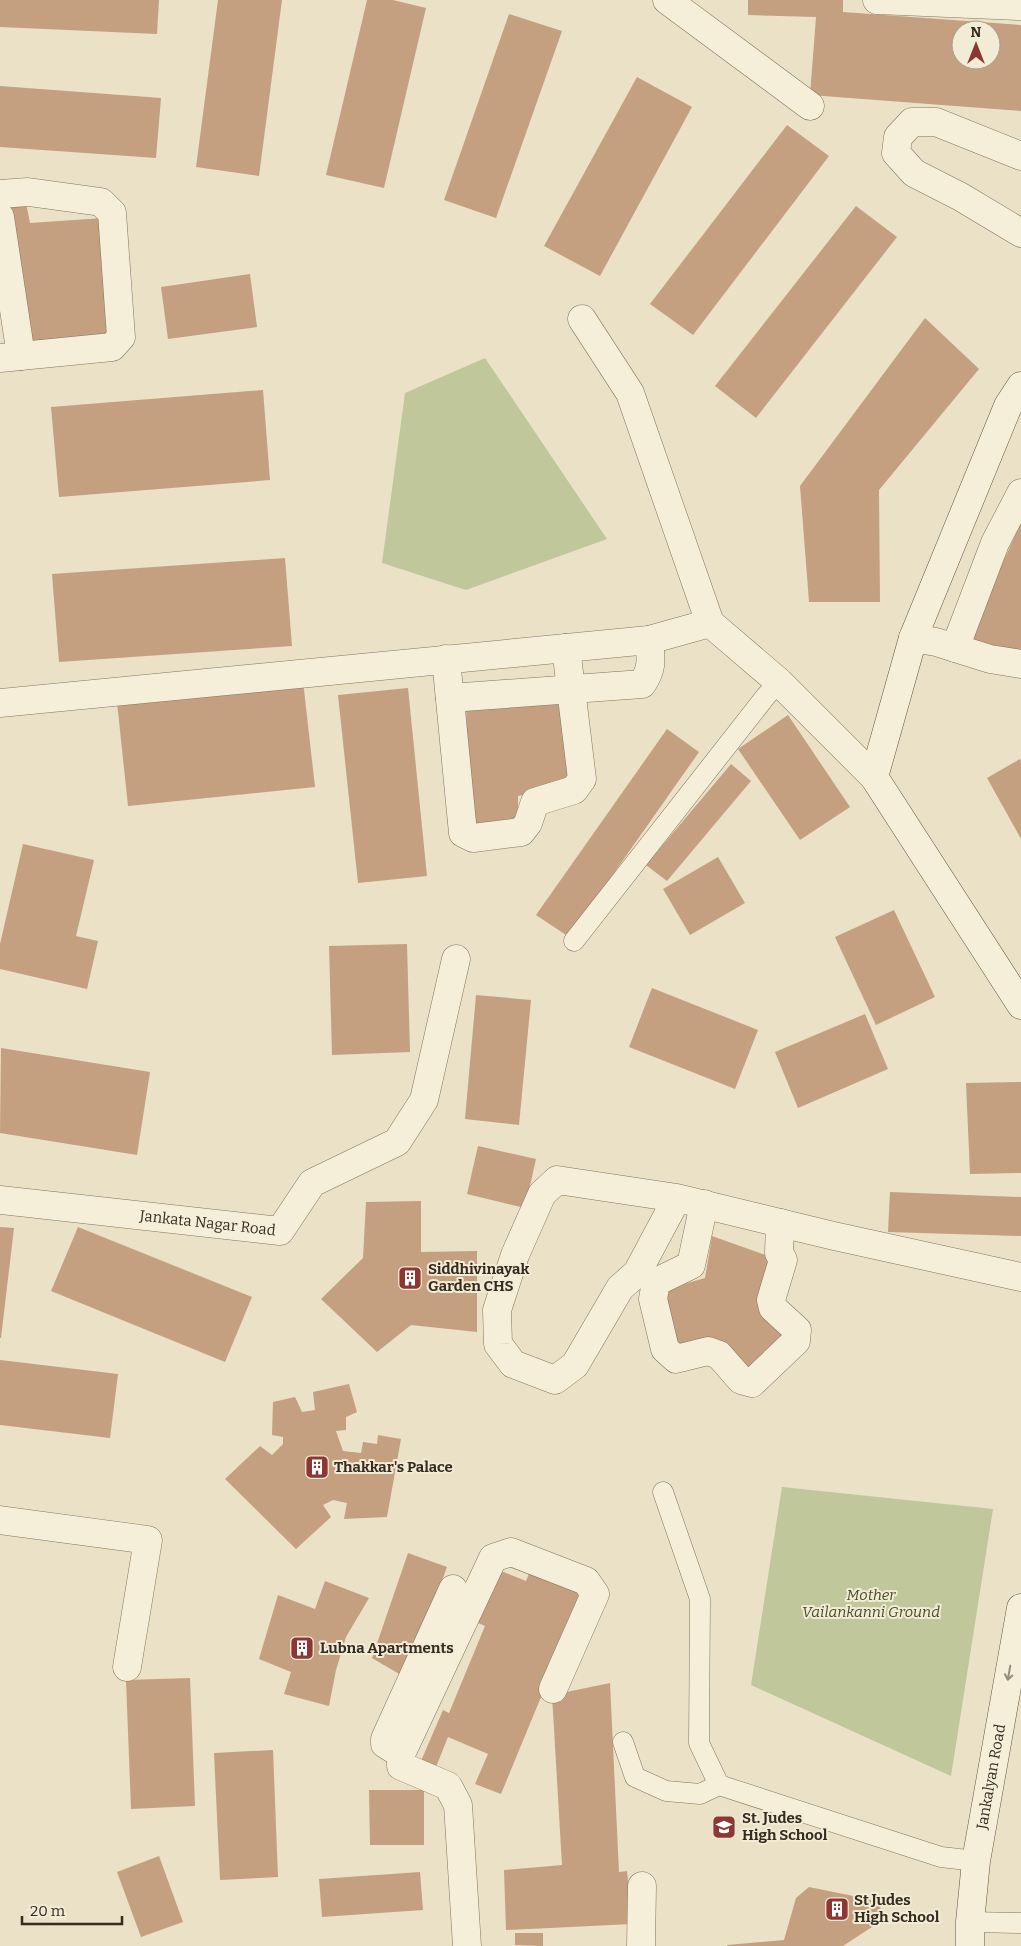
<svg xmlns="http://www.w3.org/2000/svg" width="1021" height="1946" font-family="Bitter,serif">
  <rect width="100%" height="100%" fill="#eae1c6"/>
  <g fill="#c0c79b">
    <path d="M485 358 607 539 466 590 382 563 405 393Z"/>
    <path d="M782 1487 993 1509 951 1776 751 1685Z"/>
  </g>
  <g fill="#c4a080" fill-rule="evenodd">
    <path d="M0 0H159L157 34 0 27Z"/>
    <path d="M218 0H282L259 176 196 167Z"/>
    <path d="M367 0H393L426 8 384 188 326 175Z"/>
    <path d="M748 0H843V12L1021 25V111L810 95 816 17 748 15ZM961 30H991V60H961Z"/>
    <path d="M509 14 562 31 496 218 444 200Z"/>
    <path d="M637 77 692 107 600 276 544 246Z"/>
    <path d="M0 86 161 98 156 158 0 147Z"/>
    <path d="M787 125 829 156 693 335 650 304Z"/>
    <path d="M26 203 30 223 104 218 112 339 26 349 10 206Z"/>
    <path d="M856 206 897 237 756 418 715 386Z"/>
    <path d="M250 274 257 327 168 339 161 287Z"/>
    <path d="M925 318 979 369 879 490 880 602H809L800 486Z"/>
    <path d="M263 390 270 480 59 497 51 407Z"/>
    <path d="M1021 523V657L968 638Z"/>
    <path d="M285 558 292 646 59 662 52 574Z"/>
    <path d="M303 681 315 787 128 806 117 702Z"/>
    <path d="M408 688 427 876 358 883 338 695Z"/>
    <path d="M566 693 574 779 529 794 518 796V825L470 829 466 706Z"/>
    <path d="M788 715 850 807 800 840 738 749Z"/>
    <path d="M667 729 699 752 569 937 536 915Z"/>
    <path d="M1020 759 1021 761V839L987 778Z"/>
    <path d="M731 764 751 781 667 881 646 865Z"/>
    <path d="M23 844 94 860 76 936 98 941 87 989 0 969V944Z"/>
    <path d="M718 857 745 903 690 935 663 889Z"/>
    <path d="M894 910 935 997 876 1025 835 937Z"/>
    <path d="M407 944 410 1052 332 1055 329 946Z"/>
    <path d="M652 988 758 1030 735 1089 629 1047Z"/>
    <path d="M476 995 531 1000 519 1125 465 1119Z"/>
    <path d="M865 1014 888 1069 798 1108 775 1052Z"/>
    <path d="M1 1048 150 1072 137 1155 0 1133Z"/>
    <path d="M1021 1082V1173L970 1174 966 1083Z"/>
    <path d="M478 1146 536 1159 525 1208 467 1194Z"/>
    <path d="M890 1192 1021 1197V1236L888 1232Z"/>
    <path d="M421 1201V1252L477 1251V1332L411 1325 377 1352 321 1299 363 1258 366 1202Z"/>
    <path d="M0 1227 14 1228 1 1338H0Z"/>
    <path d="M78 1227 252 1297 225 1362 51 1291Z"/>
    <path d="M712 1236 777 1259 761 1306 794 1337 748 1378 718 1339 678 1349 663 1290 705 1278Z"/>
    <path d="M0 1360 118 1374 110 1438 0 1425Z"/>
    <path d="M349 1384 357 1412 346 1417V1430L336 1431 343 1451 361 1453 363 1442 377 1444 378 1435 401 1439 387 1517 344 1519 347 1503 333 1500 323 1505 331 1517 296 1549 225 1479 260 1446 272 1455 283 1444V1437L272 1435 273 1402 295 1397 302 1412 315 1410 313 1392Z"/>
    <path d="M408 1553 447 1567 406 1678 372 1658Z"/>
    <path d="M532 1566 586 1588 501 1794 475 1784 488 1754 448 1737 436 1767 421 1761 443 1710 449 1713 485 1626 478 1623 501 1571 526 1581Z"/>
    <path d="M325 1581 369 1598 346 1637 336 1670 329 1706 284 1694 291 1672 259 1659 278 1595 315 1609Z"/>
    <path d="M190 1678 195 1806 131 1809 126 1680Z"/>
    <path d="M610 1683 619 1872 627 1871 632 1924 506 1930 504 1870 562 1865 552 1695Z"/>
    <path d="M273 1750 278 1877 220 1880 214 1753Z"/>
    <path d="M369 1790H424V1845H370Z"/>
    <path d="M159 1856 183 1922 141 1937 117 1872Z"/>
    <path d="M420 1872 423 1910 322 1917 319 1879Z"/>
    <path d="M809 1887 878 1901 884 1919 843 1946H727V1945L784 1940 796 1898Z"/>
    <path d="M515 1933H543V1946L515 1945Z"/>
  </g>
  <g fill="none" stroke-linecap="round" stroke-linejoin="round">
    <g stroke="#83745e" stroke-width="21">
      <g id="lane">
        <path d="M574 941 766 696 779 682"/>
        <path d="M663 1492 700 1599 699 1743 719 1785 941 1857 976 1861"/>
        <path d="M623 1742 635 1777 666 1791 700 1794 719 1785"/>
        <path d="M970 1922 1021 1923"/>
      </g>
    </g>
    <g stroke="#83745e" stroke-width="29">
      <g id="street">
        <path d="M667 0 810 106"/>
        <path d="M877 0 1019 6 1021 4"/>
        <path d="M1021 156 936 122H912L898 137 896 153 914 173 961 197 1021 233"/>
        <path d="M0 194 28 192 101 202 112 213 121 337 112 347 0 358"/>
        <path d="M0 217 21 356"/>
        <path d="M582 319 630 393 710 623 779 682 874 777"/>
        <path d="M913 638 936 642 990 659 1021 664"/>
        <path d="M955 648 995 543 1021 493"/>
        <path d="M446 659 463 833 473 838 521 832 528 823 535 802 574 790 582 779 566 648"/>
        <path d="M450 698 642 684C653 668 651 659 649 640"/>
        <path d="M0 703 649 640 710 623"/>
        <path d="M677 1198 637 1273 620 1288 575 1365 555 1380 513 1364 498 1344 497 1310 515 1255 542 1194 557 1180 677 1198 834 1236 1021 1277"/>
        <path id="s1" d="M0 1200 280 1231 312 1183 397 1142 424 1100 456 959"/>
        <path d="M704 1204 691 1265 656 1282 653 1299 665 1349 676 1359 708 1351 719 1355 741 1380 752 1383 796 1341 797 1330 773 1308 771 1300 783 1260 779 1253 780 1223"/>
        <path d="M0 1520 148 1540 127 1667"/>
        <path d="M401 1754 385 1744V1739L453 1589"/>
        <path d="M467 1946 458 1805 448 1786 401 1766V1754L493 1558 511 1552 586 1581 595 1594 553 1689"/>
        <path d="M641 1946 642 1886"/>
      </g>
    </g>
    <g stroke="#655541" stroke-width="29">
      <g id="secondary">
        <path d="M1021 386 1008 406 913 638 874 777 1021 1005"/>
        <path id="s2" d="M970 1946V1922L976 1861 1021 1608"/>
      </g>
    </g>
    <use href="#lane" stroke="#f5eed9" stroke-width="20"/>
    <use href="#street" stroke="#f5eed9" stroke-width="28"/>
    <use href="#secondary" stroke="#f5eed9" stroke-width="28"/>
  </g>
  <defs><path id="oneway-shaft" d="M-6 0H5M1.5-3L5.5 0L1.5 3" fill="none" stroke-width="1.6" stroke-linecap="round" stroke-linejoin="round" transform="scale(1.25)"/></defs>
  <use stroke="#958c7c" href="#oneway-shaft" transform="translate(1009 1673) rotate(100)"/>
  <defs>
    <g id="building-square" transform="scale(1.25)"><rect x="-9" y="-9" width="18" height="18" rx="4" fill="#8c3734" stroke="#f2ebd5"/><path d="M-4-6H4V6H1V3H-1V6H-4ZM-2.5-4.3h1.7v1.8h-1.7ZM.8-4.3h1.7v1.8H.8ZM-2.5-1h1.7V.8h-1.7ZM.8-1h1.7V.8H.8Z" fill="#fff"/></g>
    <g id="school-square" transform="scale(1.25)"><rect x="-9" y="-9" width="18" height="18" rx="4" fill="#8c3734" stroke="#f2ebd5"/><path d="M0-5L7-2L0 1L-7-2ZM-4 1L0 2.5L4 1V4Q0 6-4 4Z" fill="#fff"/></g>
  </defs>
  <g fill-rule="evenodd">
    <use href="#building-square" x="410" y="1278"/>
    <use href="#building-square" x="317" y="1467"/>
    <use href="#building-square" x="302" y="1648"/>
    <use href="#school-square" x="724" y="1827"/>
    <use href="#building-square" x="837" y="1909"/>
  </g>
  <g text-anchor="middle" stroke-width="4" stroke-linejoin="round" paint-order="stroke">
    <g font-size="15" fill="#352b20" stroke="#f2ebd5">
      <text dy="5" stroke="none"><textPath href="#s1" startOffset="209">Jankata Nagar Road</textPath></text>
      <text dy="5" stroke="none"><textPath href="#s2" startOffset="171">Jankalyan Road</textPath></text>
    </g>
    <g font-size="15" font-weight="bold" fill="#352b20" stroke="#f2ebd5" text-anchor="start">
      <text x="428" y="1274">Siddhivinayak<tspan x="428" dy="17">Garden CHS</tspan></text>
      <text x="334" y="1472">Thakkar's Palace</text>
      <text x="320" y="1653">Lubna Apartments</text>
      <text x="742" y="1823">St. Judes<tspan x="742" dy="17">High School</tspan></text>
      <text x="854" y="1905">St Judes<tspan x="854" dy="17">High School</tspan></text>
    </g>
    <g font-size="15" font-style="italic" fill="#444f29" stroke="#f2ebd5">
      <text x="871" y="1600">Mother<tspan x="871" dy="17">Vailankanni Ground</tspan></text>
    </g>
  </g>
  <g transform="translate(976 45)"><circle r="24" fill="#f2ebd5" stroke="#a69e8d"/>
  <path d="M0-4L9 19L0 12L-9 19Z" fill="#8c3734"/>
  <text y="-8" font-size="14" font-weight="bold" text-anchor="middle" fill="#352b20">N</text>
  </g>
  <path d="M22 1916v8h100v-8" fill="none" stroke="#352b20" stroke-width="2.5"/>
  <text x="30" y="1916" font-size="15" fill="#352b20" stroke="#f2ebd5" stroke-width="4" paint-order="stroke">20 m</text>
</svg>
